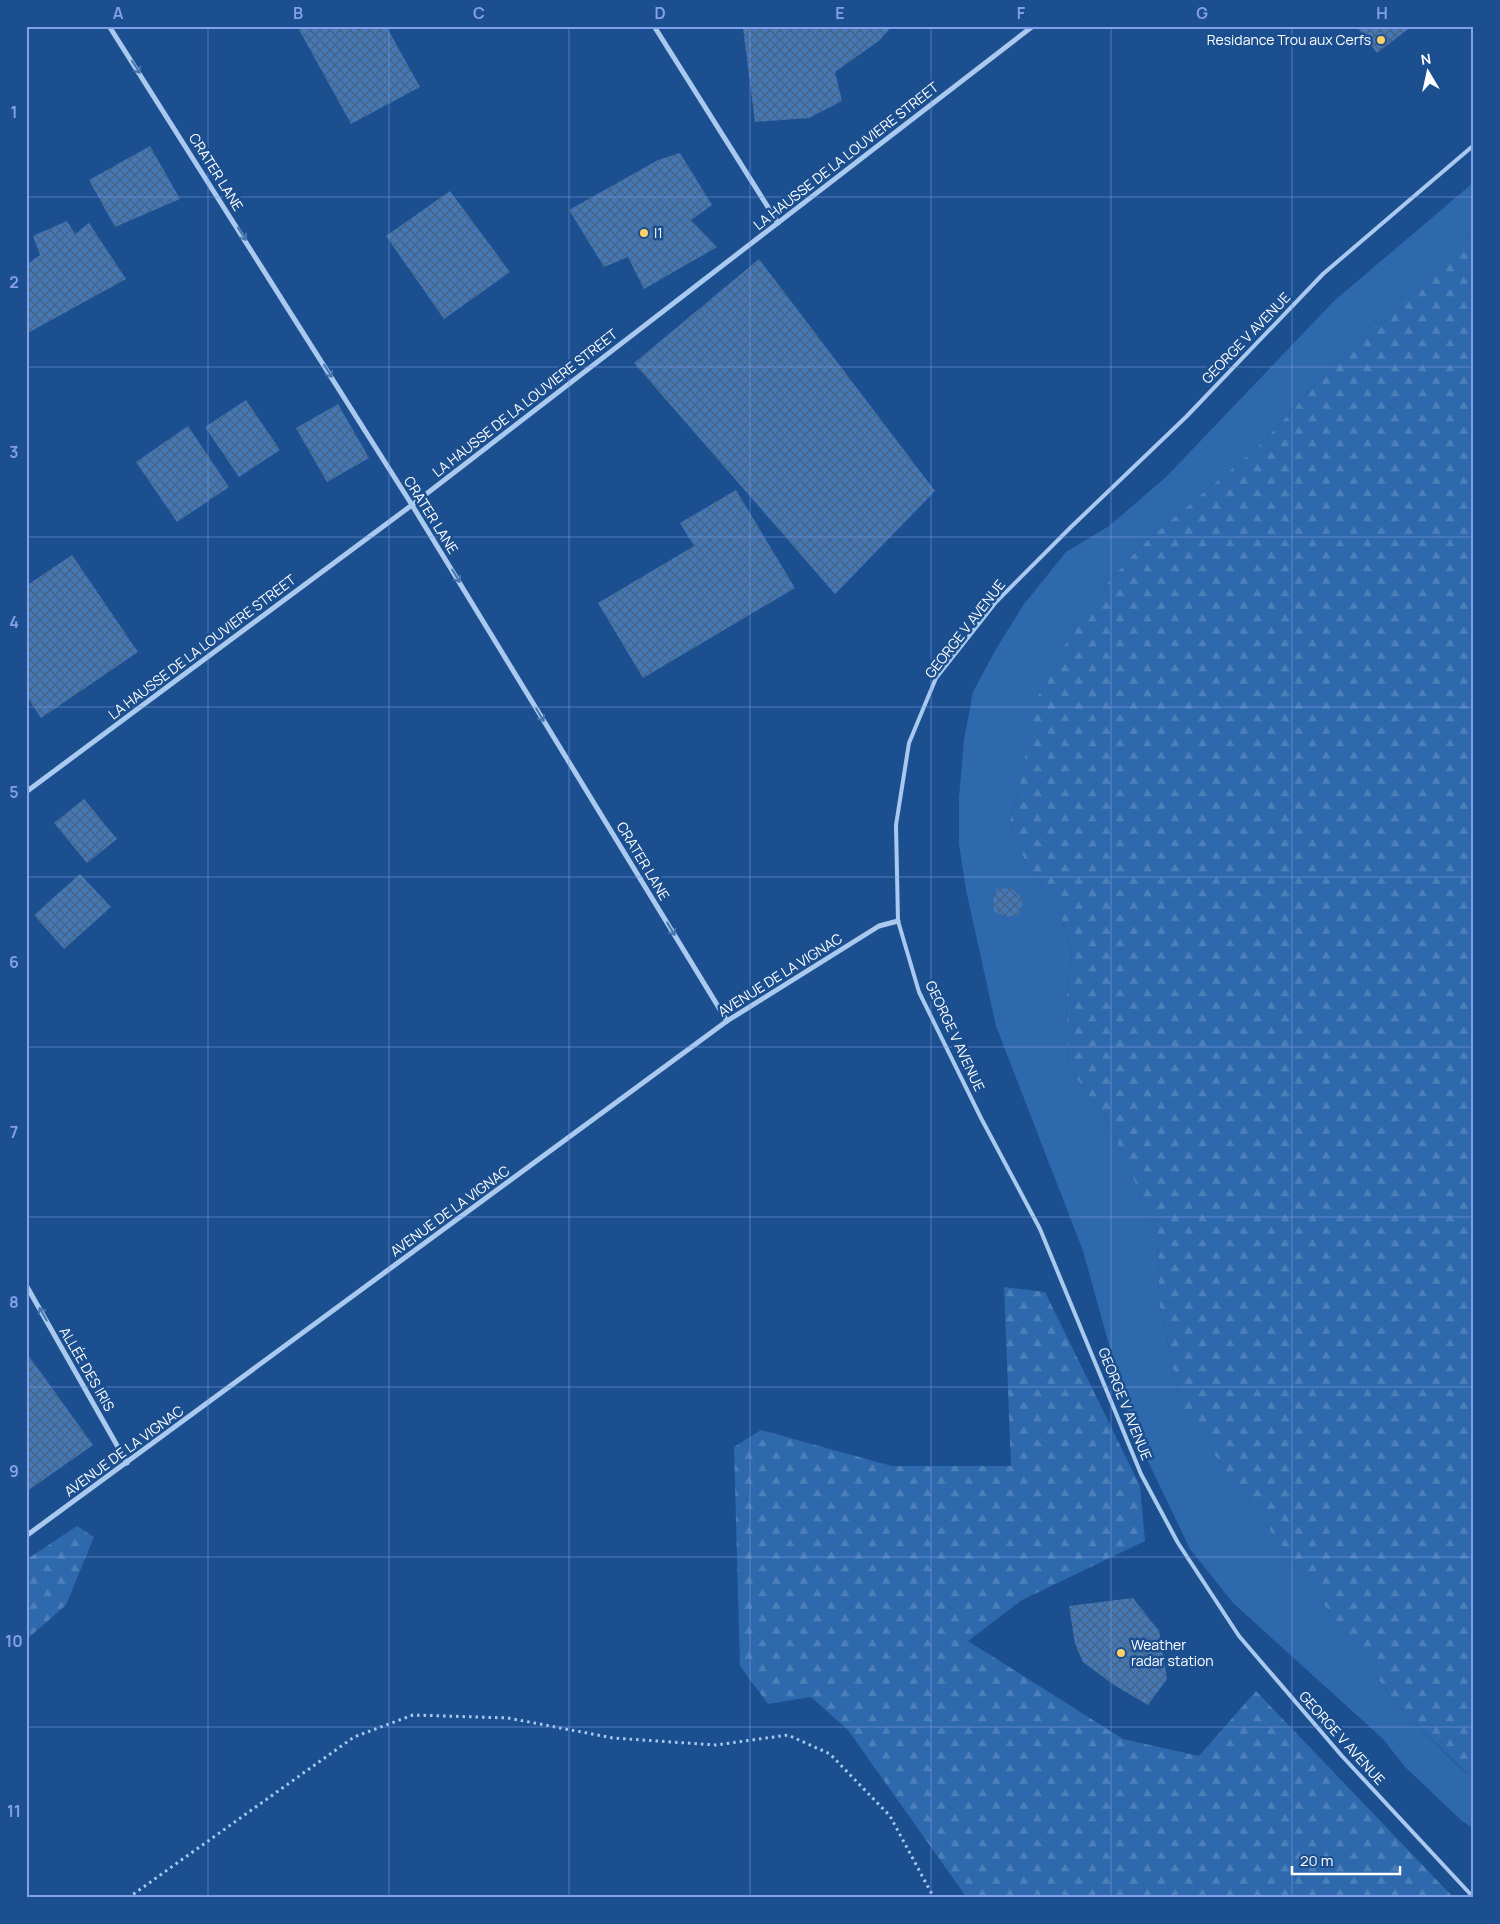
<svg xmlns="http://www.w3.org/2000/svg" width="1500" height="1924" font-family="Manrope,sans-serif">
  <defs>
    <pattern id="forest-firs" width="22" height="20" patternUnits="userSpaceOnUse" patternTransform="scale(1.25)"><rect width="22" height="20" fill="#2e69ad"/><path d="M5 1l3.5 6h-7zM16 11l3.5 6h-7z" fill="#4d80b9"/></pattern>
    <pattern id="building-cross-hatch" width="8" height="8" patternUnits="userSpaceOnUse" patternTransform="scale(1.25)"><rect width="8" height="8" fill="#4478b7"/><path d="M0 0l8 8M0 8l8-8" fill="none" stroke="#486282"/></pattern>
  </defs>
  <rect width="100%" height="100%" fill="#1b4f8f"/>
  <path fill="#2e69ad" d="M1474 182V233L1372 324 1262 443 1143 544 1086 606 1019 789 1010 821 1026 864 1060 913 1072 953 1066 999 1068 1066 1107 1121 1158 1232 1159 1302 1182 1410 1398 1706 1461 1769 1474 1777V1829L1462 1821 1405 1767 1383 1739 1233 1603 1190 1549 1132 1428 1083 1251 996 1026 966 890 959 844V798L964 740 973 692 996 649 1024 604 1066 552 1109 526 1166 477 1334 301Z"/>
  <g fill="url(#forest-firs)">
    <path d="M1474 233V1777L1462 1769 1398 1706 1182 1410 1159 1302 1158 1232 1107 1121 1068 1066 1066 999 1072 953 1060 913 1026 864 1010 821 1019 789 1037 698 1086 606 1143 544 1262 443 1372 324Z"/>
    <path d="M1004 1287 1045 1292 1140 1486 1145 1541 1022 1600 968 1641 1123 1739 1199 1756 1256 1691 1454 1898H967L848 1730 811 1697 768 1704 740 1666 734 1447 761 1430 892 1466H1011Z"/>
    <path d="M77 1526 94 1537 66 1605 26 1640V1560Z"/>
  </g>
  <g fill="url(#building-cross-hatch)">
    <path d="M297 26H356L358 30 364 26H386L420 87 351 124Z"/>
    <path d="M751 26H892L880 40 835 72 842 101 809 118 755 122 743 28Z"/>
    <path d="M1356 26H1412L1377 53Z"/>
    <path d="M150 146 180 199 115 227 89 180Z"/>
    <path d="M680 153 712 205 691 220 717 247 644 289 628 257 604 267 569 210 658 160Z"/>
    <path d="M450 191 510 272 444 319 386 236Z"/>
    <path d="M67 221 75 234 89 223 126 279 26 334V265L40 255 33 236Z"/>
    <path d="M759 259 935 491 835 594 634 363Z"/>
    <path d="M246 400 280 450 239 477 205 427Z"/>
    <path d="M338 404 369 458 327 482 296 428Z"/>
    <path d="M188 426 229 487 177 522 136 462Z"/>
    <path d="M736 490 795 588 643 678 598 603 694 546 680 523Z"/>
    <path d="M72 555 138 652 41 718 26 695V586Z"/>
    <path d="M84 799 117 839 87 863 54 823Z"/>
    <path d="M80 874 111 907 64 949 34 915Z"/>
    <path d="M1011 888 1019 895 1023 903 1019 914 1008 917 994 912 993 901 997 889Z"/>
    <path d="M26 1352 93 1445 26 1492Z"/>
    <path d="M1133 1598 1159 1631 1167 1679 1148 1705 1114 1685 1083 1662 1075 1644 1069 1606Z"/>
  </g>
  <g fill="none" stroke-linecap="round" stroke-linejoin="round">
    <path stroke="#a9c9ee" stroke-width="3" stroke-dasharray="2.5 4" stroke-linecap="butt" d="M128 1898 354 1737 413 1715 508 1718 613 1738 716 1745 788 1735 830 1754 890 1816 934 1898"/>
    <path stroke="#a9c9ee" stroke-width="4" d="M1474 1898 1342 1756 1239 1636 1178 1543 1141 1474 1040 1229 981 1118 919 992 898 921 896 825 909 743 936 678 996 602 1071 527 1186 417 1323 274 1474 145"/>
    <g stroke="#a9c9ee" stroke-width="5">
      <path d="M109 26 412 505 727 1021"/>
      <path d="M654 26 778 223"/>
      <path d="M26 792 412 505 1033 26"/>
      <path d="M26 1285 127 1463"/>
      <path d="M26 1536 727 1021 879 926 898 921"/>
    </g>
  </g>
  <defs><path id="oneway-shaft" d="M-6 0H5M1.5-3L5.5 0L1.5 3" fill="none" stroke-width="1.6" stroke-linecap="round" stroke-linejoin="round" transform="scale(1.25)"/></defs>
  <g stroke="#4674ac">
    <use href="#oneway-shaft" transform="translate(136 67) rotate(57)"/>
    <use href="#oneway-shaft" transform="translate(242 234) rotate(58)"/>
    <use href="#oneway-shaft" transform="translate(328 371) rotate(58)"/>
    <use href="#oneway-shaft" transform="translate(456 576) rotate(59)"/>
    <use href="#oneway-shaft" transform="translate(540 715) rotate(59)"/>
    <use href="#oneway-shaft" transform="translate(671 929) rotate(59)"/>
    <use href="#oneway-shaft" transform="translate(43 1314) rotate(-120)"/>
  </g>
  <path fill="none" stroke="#839eea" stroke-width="1" stroke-opacity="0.55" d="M208 26V1898M389 26V1898M569 26V1898M750 26V1898M931 26V1898M1111 26V1898M1292 26V1898M26 197H1474M26 367H1474M26 537H1474M26 707H1474M26 877H1474M26 1047H1474M26 1217H1474M26 1387H1474M26 1557H1474M26 1727H1474"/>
  <g fill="#ffd166" stroke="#1b4f8f" stroke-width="2">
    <circle cx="1381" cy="40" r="5"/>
    <circle cx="644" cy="233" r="5"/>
    <circle cx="1121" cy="1653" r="5"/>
  </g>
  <g text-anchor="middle" stroke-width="5" stroke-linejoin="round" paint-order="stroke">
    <g font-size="14" fill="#fff" stroke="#1b4f8f" text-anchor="start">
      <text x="1371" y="45" text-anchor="end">Residance Trou aux Cerfs</text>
      <text x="654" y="238">l1</text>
      <text x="1131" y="1650">Weather<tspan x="1131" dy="16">radar station</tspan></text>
    </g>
    <g font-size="14" fill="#fff" stroke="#1b4f8f">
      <text transform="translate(846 156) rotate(-38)" y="5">LA HAUSSE DE LA LOUVIERE STREET</text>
      <text transform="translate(216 172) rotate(58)" y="5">CRATER LANE</text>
      <text transform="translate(1246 338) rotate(-46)" y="5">GEORGE V AVENUE</text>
      <text transform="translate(525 403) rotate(-38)" y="5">LA HAUSSE DE LA LOUVIERE STREET</text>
      <text transform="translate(431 515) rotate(58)" y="5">CRATER LANE</text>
      <text transform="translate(965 629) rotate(-52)" y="5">GEORGE V AVENUE</text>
      <text transform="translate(202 647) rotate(-37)" y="5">LA HAUSSE DE LA LOUVIERE STREET</text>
      <text transform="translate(643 861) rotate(59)" y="5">CRATER LANE</text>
      <text transform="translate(780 975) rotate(-32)" y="5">AVENUE DE LA VIGNAC</text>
      <text transform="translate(955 1036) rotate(65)" y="5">GEORGE V AVENUE</text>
      <text transform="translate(450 1211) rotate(-36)" y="5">AVENUE DE LA VIGNAC</text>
      <text transform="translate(87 1369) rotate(60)" y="5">ALLÉE DES IRIS</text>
      <text transform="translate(1125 1404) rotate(68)" y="5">GEORGE V AVENUE</text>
      <text transform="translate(124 1451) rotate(-36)" y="5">AVENUE DE LA VIGNAC</text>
      <text transform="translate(1342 1738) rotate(48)" y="5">GEORGE V AVENUE</text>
    </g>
  </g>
  <rect width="1500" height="1924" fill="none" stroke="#1b4f8f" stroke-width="55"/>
  <g transform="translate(1428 72) rotate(351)" stroke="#1b4f8f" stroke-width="4" paint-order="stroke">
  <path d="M0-4L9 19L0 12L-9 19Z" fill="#ffffff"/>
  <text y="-8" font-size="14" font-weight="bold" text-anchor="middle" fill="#ffffff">N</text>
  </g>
  <path d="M1292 1866v8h108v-8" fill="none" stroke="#ffffff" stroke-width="2.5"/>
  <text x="1300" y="1866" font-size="15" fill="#ffffff" stroke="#1b4f8f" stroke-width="4" paint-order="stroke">20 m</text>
  <rect x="28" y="28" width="1444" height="1868" fill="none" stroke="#839eea" stroke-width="2"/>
  <g font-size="16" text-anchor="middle" font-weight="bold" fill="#839eea">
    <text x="118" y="19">A</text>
    <text x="298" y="19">B</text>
    <text x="479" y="19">C</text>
    <text x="660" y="19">D</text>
    <text x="840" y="19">E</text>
    <text x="1021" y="19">F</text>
    <text x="1202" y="19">G</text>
    <text x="1382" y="19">H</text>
    <text x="14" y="118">1</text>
    <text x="14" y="288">2</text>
    <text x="14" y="458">3</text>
    <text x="14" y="628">4</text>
    <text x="14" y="798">5</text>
    <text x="14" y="968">6</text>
    <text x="14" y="1138">7</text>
    <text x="14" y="1308">8</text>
    <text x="14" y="1477">9</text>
    <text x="14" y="1647">10</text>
    <text x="14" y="1817">11</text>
  </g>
</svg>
